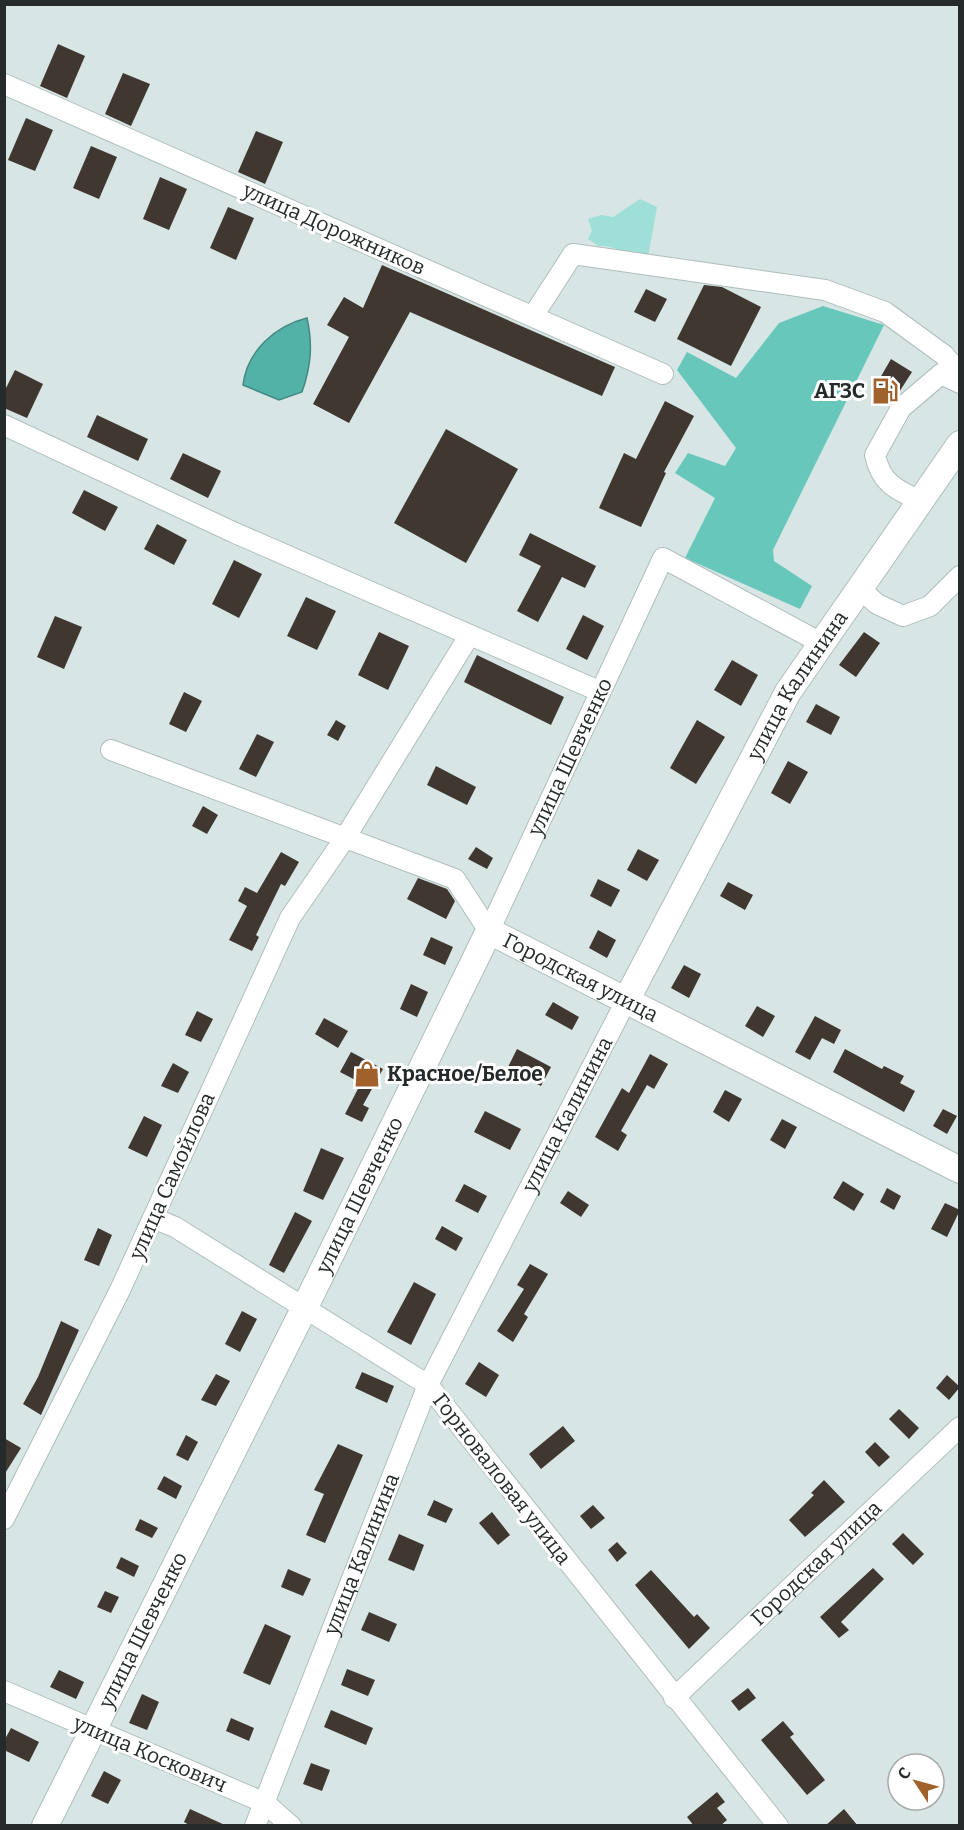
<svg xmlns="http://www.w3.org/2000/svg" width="964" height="1830" font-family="Bitter,serif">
  <rect width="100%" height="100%" fill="#d7e6e4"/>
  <path fill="#9ee0d7" d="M640 199 657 207 648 257C629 257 616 245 598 246L588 239 592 231 588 219 601 215 613 217Z"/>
  <path fill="#68c7bb" d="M823 306 884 325 773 550 774 561 812 586 800 609 685 558 715 498 675 473 688 453 725 466 736 448 677 370 687 352 736 378 779 323Z"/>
  <path fill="#52b2a7" stroke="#448982" stroke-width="1.5" d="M307 318C313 345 311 366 302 392L279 400 243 385C247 351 275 326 307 318Z"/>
  <g fill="#403731">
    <path d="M58 44 85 56 67 98 40 86Z"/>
    <path d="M123 73 150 84 131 126 105 114Z"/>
    <path d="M26 118 53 130 35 171 8 160Z"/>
    <path d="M256 131 283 142 265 184 238 172Z"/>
    <path d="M91 146 117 157 99 199 73 188Z"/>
    <path d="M160 177 187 189 169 230 143 219Z"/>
    <path d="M228 207 254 218 236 260 210 248Z"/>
    <path d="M382 265 615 367 602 396 410 312 349 423 313 404 349 337 327 325 344 297 363 308Z"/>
    <path d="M704 285 722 287 761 307 731 366 677 339Z"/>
    <path d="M646 289 667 299 655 322 634 312Z"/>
    <path d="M891 359 912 372 896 397 876 385Z"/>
    <path d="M15 370 43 384 27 418 4 408V392Z"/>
    <path d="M665 401 694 416 664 472 666 473 641 527 599 508 624 453 636 459Z"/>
    <path d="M97 415 148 439 138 461 87 437Z"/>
    <path d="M446 429 518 469 466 563 394 523Z"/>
    <path d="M183 453 221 471 208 498 170 479Z"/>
    <path d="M84 490 118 507 105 531 72 513Z"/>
    <path d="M157 524 187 540 174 565 144 549Z"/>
    <path d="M530 533 596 566 585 588 562 577 538 622 517 611 541 566 519 555Z"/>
    <path d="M234 560 262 574 239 618 212 604Z"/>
    <path d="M306 597 336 611 317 650 287 636Z"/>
    <path d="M583 615 604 626 587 660 566 649Z"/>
    <path d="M55 616 82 627 64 669 37 657Z"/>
    <path d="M379 632 409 646 388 690 358 675Z"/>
    <path d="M864 632 880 643 856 677 839 665Z"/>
    <path d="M477 655 564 697 551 725 464 682Z"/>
    <path d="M732 660 758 675 741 706 714 690Z"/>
    <path d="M184 692 202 701 186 732 169 724Z"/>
    <path d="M816 704 840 717 831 735 806 722Z"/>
    <path d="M336 720 346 726 338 741 327 735Z"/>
    <path d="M697 720 725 737 696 784 670 768Z"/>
    <path d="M257 734 274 742 256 777 239 769Z"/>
    <path d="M788 761 808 772 790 804 771 793Z"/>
    <path d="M436 766 476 787 467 805 427 785Z"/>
    <path d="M203 806 218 815 207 834 192 826Z"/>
    <path d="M476 847 493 858 487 869 468 859Z"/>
    <path d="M638 849 659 860 647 881 627 870Z"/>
    <path d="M281 852 299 862 285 886 281 884 256 935 259 937 252 951 229 940 247 906 238 901 245 887 257 893Z"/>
    <path d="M418 878 447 889 455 901 446 919 407 899Z"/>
    <path d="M598 879 620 890 611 907 590 896Z"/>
    <path d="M728 882 753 895 745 910 720 896Z"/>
    <path d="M598 930 616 940 607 958 589 948Z"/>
    <path d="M431 937 453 947 445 965 423 955Z"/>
    <path d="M684 965 701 974 689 998 671 988Z"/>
    <path d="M411 984 428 992 417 1017 400 1009Z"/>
    <path d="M553 1002 579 1017 572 1030 545 1015Z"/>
    <path d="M757 1006 775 1016 763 1037 745 1026Z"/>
    <path d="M197 1011 213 1019 201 1042 185 1035Z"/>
    <path d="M815 1016 841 1030 834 1044 822 1038 810 1060 795 1052Z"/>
    <path d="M324 1018 348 1031 338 1048 315 1034Z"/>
    <path d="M517 1049 551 1067 541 1086 507 1069Z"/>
    <path d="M845 1049 882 1069 884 1066 904 1076 900 1083 915 1091 904 1112 833 1072Z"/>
    <path d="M351 1052 383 1069 363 1105 369 1108 362 1122 345 1114 361 1083 340 1072Z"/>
    <path d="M650 1054 668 1064 654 1089 647 1085 621 1131 627 1135 618 1151 595 1137 622 1088 629 1093Z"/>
    <path d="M173 1063 189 1072 178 1093 161 1086Z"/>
    <path d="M725 1090 742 1099 729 1122 713 1112Z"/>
    <path d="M943 1109 957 1116 947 1134 933 1126Z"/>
    <path d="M485 1111 521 1129 510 1150 474 1132Z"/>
    <path d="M144 1116 162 1125 147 1157 128 1148Z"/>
    <path d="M782 1119 797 1127 785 1149 770 1140Z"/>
    <path d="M321 1148 344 1158 323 1200 303 1191Z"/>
    <path d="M843 1181 864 1194 854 1211 833 1198Z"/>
    <path d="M464 1184 487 1196 478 1213 455 1201Z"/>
    <path d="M887 1188 901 1196 894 1210 880 1202Z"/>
    <path d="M568 1191 589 1205 581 1217 560 1203Z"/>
    <path d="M945 1203 960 1210 947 1237 931 1229Z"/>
    <path d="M295 1212 312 1221 284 1273 269 1265Z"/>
    <path d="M442 1226 463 1238 456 1251 435 1239Z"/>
    <path d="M98 1228 112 1235 99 1266 84 1260Z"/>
    <path d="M530 1264 548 1274 524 1314 528 1317 513 1342 497 1331 524 1289 517 1285Z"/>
    <path d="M414 1282 436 1294 411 1345 387 1332Z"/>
    <path d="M242 1311 257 1319 240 1352 225 1344Z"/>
    <path d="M61 1321 79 1330 41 1415 23 1404 38 1377Z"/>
    <path d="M479 1362 499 1375 486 1397 465 1384Z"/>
    <path d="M362 1372 394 1386 387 1403 355 1388Z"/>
    <path d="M216 1374 230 1381 216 1406 201 1400Z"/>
    <path d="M947 1375 960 1387 949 1400 936 1388Z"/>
    <path d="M899 1409 919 1428 909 1439 889 1419Z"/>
    <path d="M563 1426 575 1441 541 1469 529 1454Z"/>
    <path d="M186 1435 198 1442 188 1461 176 1455Z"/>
    <path d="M4 1438 21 1448 4 1475Z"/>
    <path d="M875 1442 890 1457 879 1467 865 1452Z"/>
    <path d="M338 1444 363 1455 325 1543 306 1535 324 1494 314 1490Z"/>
    <path d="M164 1476 182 1486 176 1499 157 1489Z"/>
    <path d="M824 1480 845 1502 805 1537 789 1520 814 1495 811 1493Z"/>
    <path d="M434 1500 453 1509 446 1523 427 1515Z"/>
    <path d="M593 1505 605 1518 591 1529 580 1516Z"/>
    <path d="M492 1512 510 1535 498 1545 479 1523Z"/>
    <path d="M140 1519 158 1528 152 1538 135 1530Z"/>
    <path d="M903 1533 924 1554 913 1565 892 1544Z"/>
    <path d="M399 1534 424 1545 414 1571 388 1560Z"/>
    <path d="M617 1542 627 1553 617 1562 608 1550Z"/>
    <path d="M121 1557 139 1566 134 1577 116 1568Z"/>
    <path d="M873 1568 884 1579 841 1622 849 1630 839 1638 820 1617Z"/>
    <path d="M288 1569 311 1579 303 1596 281 1587Z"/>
    <path d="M651 1570 694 1617 697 1614 710 1628 689 1649 635 1585Z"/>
    <path d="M105 1591 119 1597 111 1613 97 1607Z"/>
    <path d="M369 1612 397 1624 389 1642 361 1630Z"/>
    <path d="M265 1624 291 1636 270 1685 243 1673Z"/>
    <path d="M347 1669 375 1680 368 1696 341 1685Z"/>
    <path d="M59 1670 84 1682 76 1699 50 1687Z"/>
    <path d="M748 1688 756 1698 739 1711 731 1701Z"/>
    <path d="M142 1694 159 1702 147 1730 129 1723Z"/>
    <path d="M331 1710 373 1728 366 1745 324 1727Z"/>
    <path d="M231 1718 254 1728 249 1741 226 1731Z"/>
    <path d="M783 1721 794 1734 790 1737 825 1780 807 1795 761 1740Z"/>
    <path d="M11 1728 39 1742 29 1762 4 1750V1741Z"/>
    <path d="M311 1763 330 1770 322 1791 303 1784Z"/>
    <path d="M104 1771 121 1780 108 1804 91 1796Z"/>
    <path d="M717 1792 725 1802 717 1808 727 1820 720 1826H694L687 1817Z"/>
    <path d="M190 1809 227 1826H191L184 1822Z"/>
    <path d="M844 1809 858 1826H825Z"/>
  </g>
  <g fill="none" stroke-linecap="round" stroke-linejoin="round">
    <g stroke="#afbebb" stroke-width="22">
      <g id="minor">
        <path d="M4 84 663 374"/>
        <path d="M533 316 573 254 825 290 885 312 944 355 960 374"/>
        <path d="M4 425 235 533 599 691"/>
        <path d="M920 501C895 489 881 483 875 455L901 408 941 374 960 383"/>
        <path d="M861 590 877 604 903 616 930 606 960 576"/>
        <path d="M111 750 455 879 489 931"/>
        <path id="s1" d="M489 931 663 558 823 644"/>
        <path d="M153 1218 175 1227 428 1385 778 1826"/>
        <path d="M4 1519 120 1290 290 918 345 838 469 636"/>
        <path d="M4 1691 265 1803 291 1826"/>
        <path id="s2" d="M674 1698 960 1427"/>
        <path id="s3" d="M255 1826 428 1385 627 999"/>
      </g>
    </g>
    <g stroke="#afbebb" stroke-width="28">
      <g id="major">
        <path id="s4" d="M627 999 788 692 960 444"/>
        <path id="s5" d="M45 1826 305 1307 489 931 960 1170"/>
      </g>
    </g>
    <use href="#minor" stroke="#fff" stroke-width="20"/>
    <use href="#major" stroke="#fff" stroke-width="26"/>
  </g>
  <defs>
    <g id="fuel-bare" transform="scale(2.07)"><path d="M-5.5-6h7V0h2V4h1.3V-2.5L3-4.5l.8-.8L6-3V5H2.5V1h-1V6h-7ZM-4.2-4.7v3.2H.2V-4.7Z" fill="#a1612a" stroke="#fff" stroke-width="2.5" paint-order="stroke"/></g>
    <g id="shop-bare" transform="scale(2.07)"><path d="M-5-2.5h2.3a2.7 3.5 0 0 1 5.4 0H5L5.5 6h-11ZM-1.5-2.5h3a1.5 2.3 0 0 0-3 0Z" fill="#a1612a" stroke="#fff" stroke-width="2.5" paint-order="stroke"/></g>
  </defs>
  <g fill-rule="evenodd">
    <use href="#fuel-bare" x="885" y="391"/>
    <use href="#shop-bare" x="367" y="1074"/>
  </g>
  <g text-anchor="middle" stroke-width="6" stroke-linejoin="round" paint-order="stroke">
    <g font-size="21" fill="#252a2a" stroke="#fff">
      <text transform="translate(334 229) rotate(24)" y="7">улица Дорожников</text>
      <text dy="7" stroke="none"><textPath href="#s4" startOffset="357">улица Калинина</textPath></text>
      <text dy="7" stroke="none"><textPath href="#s1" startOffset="192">улица Шевченко</textPath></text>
      <text dy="7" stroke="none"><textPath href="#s5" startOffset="1102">Городская улица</textPath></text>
      <text dy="7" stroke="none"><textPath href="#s3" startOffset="778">улица Калинина</textPath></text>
      <text transform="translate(172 1176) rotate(-66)" y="7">улица Самойлова</text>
      <text dy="7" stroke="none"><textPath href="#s5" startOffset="705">улица Шевченко</textPath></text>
      <text transform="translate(502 1479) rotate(52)" y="7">Горноваловая улица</text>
      <text dy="7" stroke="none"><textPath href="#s3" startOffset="292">улица Калинина</textPath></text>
      <text dy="7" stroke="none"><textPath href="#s2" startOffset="196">Городская улица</textPath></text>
      <text dy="7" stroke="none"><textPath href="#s5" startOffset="219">улица Шевченко</textPath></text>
      <text transform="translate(150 1754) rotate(23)" y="7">улица Коскович</text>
    </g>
    <g font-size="21" font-weight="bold" fill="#252a2a" stroke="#fff" text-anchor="end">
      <text x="865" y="398">АГЗС</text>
      <text x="387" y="1081" text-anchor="start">Красное/Белое</text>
    </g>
  </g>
  <rect width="964" height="1830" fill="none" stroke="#252a2a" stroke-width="12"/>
  <g transform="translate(916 1782) rotate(306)"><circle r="28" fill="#ffffff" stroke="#a8aaaa" stroke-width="1.5"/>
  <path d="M0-4.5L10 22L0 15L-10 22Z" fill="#a1612a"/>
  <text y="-9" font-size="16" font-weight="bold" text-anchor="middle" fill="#252a2a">С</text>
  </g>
</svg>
